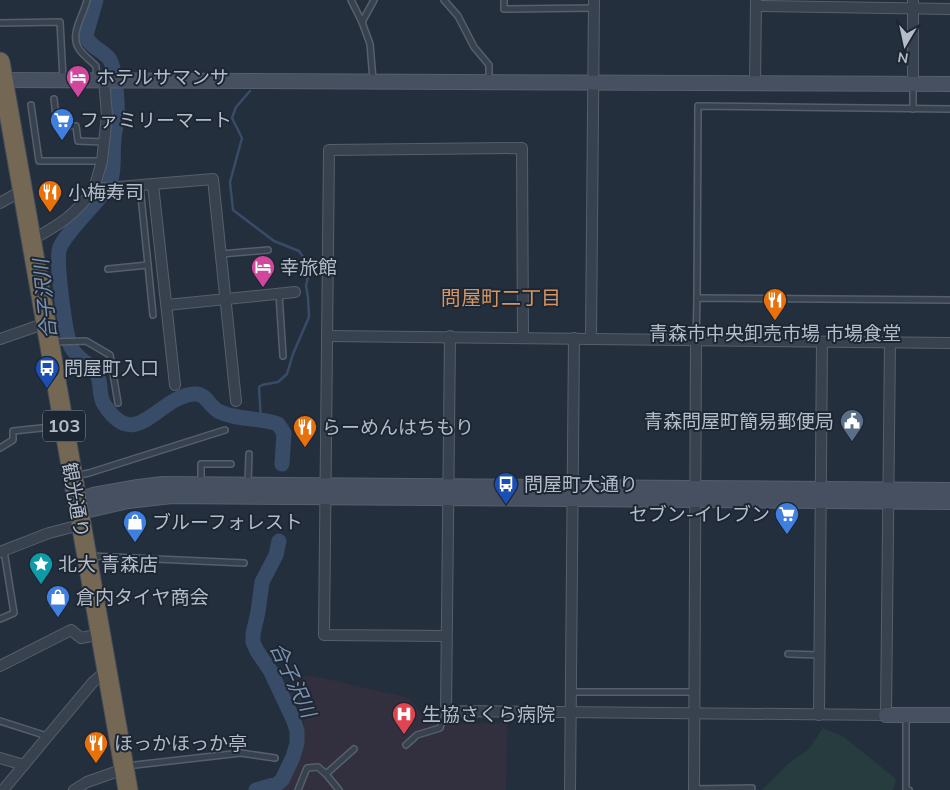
<svg xmlns="http://www.w3.org/2000/svg" width="950" height="790" font-family="Mulish,'Noto Sans JP',sans-serif">
  <rect width="100%" height="100%" fill="#242f3e"/>
  <path fill="#32303f" d="M313 676 409 698 429 724 507 723 506 790H276L289 775 300 746 305 719 290 694 293 677Z"/>
  <path fill="#263c3f" d="M823 728 844 737 896 779 893 790H762L789 763 809 749Z"/>
  <g fill="none" stroke-linecap="round" stroke-linejoin="round">
    <path stroke="#394c67" stroke-width="2.5" d="M250 91 236 107 232 118 242 138 230 182 233 210 274 241 299 251 310 267 306 286 308 297 309 317 293 354 287 374 278 382 262 385 259 387 261 421"/>
    <g stroke="#394c67" stroke-width="15">
      <path d="M96 0 86 35C88 47 104 50 110 60 116 71 118 107 117 121 116 127 114 134 114 140 112 158 116 173 107 189 94 206 68 230 60 247 55 259 65 333 71 347 77 359 91 364 97 374 102 383 98 395 104 404 136 455 158 396 194 394 206 393 209 406 218 411 237 421 260 417 278 424L284 433 282 464"/>
      <path d="M256 790 277 784 282 780 293 757 297 743V731L294 721 270 670 257 651 253 642V634L258 612 262 582 276 555 279 541"/>
    </g>
    <g stroke="#565f6c" stroke-width="8">
      <g id="lane">
        <path d="M87 0C84 15 69 34 79 49 83 55 91 61 96 66L97 79"/>
        <path d="M351 0 362 22 370 44 373 80"/>
        <path d="M444 0 458 16 474 47 489 65V80"/>
        <path d="M504 0V9L594 8"/>
        <path d="M362 22 374 0"/>
        <path d="M0 23 60 22 63 79"/>
        <path d="M54 99 57 125 76 126 78 141 104 142"/>
        <path d="M31 105 39 161H101"/>
        <path d="M913 109V85"/>
        <path d="M221 254 268 250"/>
        <path d="M148 265 153 315"/>
        <path d="M108 269 148 265 140 186"/>
        <path d="M279 294 283 356"/>
        <path d="M697 298 698 106 950 109"/>
        <path d="M696 340 697 298 950 300"/>
        <path d="M52 342 86 341 110 355 118 403"/>
        <path d="M0 448 13 440V431L61 426"/>
        <path d="M75 476 89 473 225 430"/>
        <path d="M201 484V464H231"/>
        <path d="M248 484 249 454"/>
        <path d="M90 556 244 563"/>
        <path d="M0 619 14 613 4 551"/>
        <path d="M788 654 819 655"/>
        <path d="M570 692H694"/>
        <path d="M906 715V789L909 790"/>
        <path d="M0 721 47 736"/>
        <path d="M406 745 417 735 440 728 446 711"/>
        <path d="M126 766 241 753 275 758"/>
        <path d="M694 789 752 788"/>
        <path d="M298 790 307 768 318 767 326 774"/>
        <path d="M339 790 326 774 354 749"/>
      </g>
    </g>
    <g stroke="#565f6c" stroke-width="12">
      <g id="street">
        <path d="M913 0V85"/>
        <path d="M756 6 950 9"/>
        <path d="M755 84 756 1"/>
        <path d="M153 185 175 385"/>
        <path d="M94 189 102 161 107 115 104 80"/>
        <path d="M0 203 23 190"/>
        <path d="M32 240C60 224 74 216 94 189L213 179 236 401"/>
        <path d="M167 305 295 292"/>
        <path d="M327 336 950 343"/>
        <path d="M450 336 446 711 886 715 890 342"/>
        <path d="M0 339 46 323"/>
        <path d="M591 339 594 0"/>
        <path d="M0 552 49 533 80 525"/>
        <path d="M446 636 324 635 329 150 522 148 523 337"/>
        <path d="M0 666 71 630 81 638 101 634"/>
        <path d="M819 715 822 342"/>
        <path d="M0 758 24 765"/>
        <path d="M3 790 93 682 107 670"/>
        <path d="M74 790 87 782 124 769"/>
        <path d="M570 790 574 338"/>
        <path d="M694 790 696 340"/>
      </g>
    </g>
    <g stroke="#565f6c" stroke-width="16">
      <g id="secondary">
        <path d="M3 80 950 84"/>
        <path d="M950 490 163 484 138 487 93 495 87 497 77 506 89 510 128 501 172 496 950 502"/>
        <path d="M886 715H950"/>
      </g>
    </g>
    <g stroke="#434c59" stroke-width="21">
      <path id="highway" d="M0 62 128 790"/>
    </g>
    <use href="#lane" stroke="#38414e" stroke-width="5"/>
    <use href="#street" stroke="#38414e" stroke-width="10"/>
    <use href="#secondary" stroke="#465061" stroke-width="14"/>
    <use href="#highway" stroke="#746855" stroke-width="19"/>
  </g>
  <defs>
    <g id="hotel-pin" transform="scale(1.25)"><path d="M0 17L-7.5 6A9.5 9.5 0 1 1 7.5 6Z" fill="#d1479c" stroke="#1d2633"/><path d="M-6-4.5h1.5V1H6V5H4.5V3h-9V5H-6ZM-4 0a1.8 1.8 0 1 1 3.6 0ZM.5 0V-2.5h3Q6-2.5 6 0Z" fill="#fff"/></g>
    <g id="supermarket-pin" transform="scale(1.25)"><path d="M0 17L-7.5 6A9.5 9.5 0 1 1 7.5 6Z" fill="#3f7fe0" stroke="#1d2633"/><path d="M-6-5.5h2.5l.6 2H6L4.5 2H-2.5L-4.4-4H-6ZM-1.5 3.2a1.3 1.3 0 1 0 .1 0ZM3 3.2a1.3 1.3 0 1 0 .1 0Z" fill="#fff"/></g>
    <g id="restaurant-pin" transform="scale(1.25)"><path d="M0 17L-7.5 6A9.5 9.5 0 1 1 7.5 6Z" fill="#e8710a" stroke="#1d2633"/><path d="M-5-6h1v4h1v-4h1v4h1v-4h1v5L-1.5 .5V6h-2V.5L-5-1ZM5-6V6H3V1.5H1.5Q1.5-4 5-6Z" fill="#fff"/></g>
    <g id="bus-pin" transform="scale(1.25)"><path d="M0 17L-7.5 6A9.5 9.5 0 1 1 7.5 6Z" fill="#1a4fb4" stroke="#1d2633"/><path d="M-5-6H5V4H4V6H2V4H-2V6H-4V4H-5ZM-3.5-4V0h7V-4ZM-3.5 1.2v1.5H-2V1.2ZM2 1.2v1.5H3.5V1.2Z" fill="#fff"/></g>
    <g id="civic-pin" transform="scale(1.25)"><path d="M0 17L-7.5 6A9.5 9.5 0 1 1 7.5 6Z" fill="#5c6f8a" stroke="#1d2633"/><path d="M-.6-6.5H3V-4.5H.6V-3L4-1V1h2V6H-6V1h2V-1L-.6-3ZM-1.2 2.5V6h2.4V2.5Z" fill="#fff"/></g>
    <g id="shop-pin" transform="scale(1.25)"><path d="M0 17L-7.5 6A9.5 9.5 0 1 1 7.5 6Z" fill="#3f7fe0" stroke="#1d2633"/><path d="M-5-2.5h2.3a2.7 3.5 0 0 1 5.4 0H5L5.5 6h-11ZM-1.5-2.5h3a1.5 2.3 0 0 0-3 0Z" fill="#fff"/></g>
    <g id="sight-pin" transform="scale(1.25)"><path d="M0 17L-7.5 6A9.5 9.5 0 1 1 7.5 6Z" fill="#0f9aa8" stroke="#1d2633"/><path d="M0-6L1.8-2.2L6-1.7L2.9 1.2L3.7 5.4L0 3.3L-3.7 5.4L-2.9 1.2L-6-1.7L-1.8-2.2Z" fill="#fff"/></g>
    <g id="hospital-pin" transform="scale(1.25)"><path d="M0 17L-7.5 6A9.5 9.5 0 1 1 7.5 6Z" fill="#e0444e" stroke="#1d2633"/><path d="M-5-5h3v3.5h4V-5h3V5h-3V1.5h-4V5h-3Z" fill="#fff"/></g>
  </defs>
  <g fill-rule="evenodd">
    <use href="#hotel-pin" x="78" y="77"/>
    <use href="#supermarket-pin" x="62" y="120"/>
    <use href="#restaurant-pin" x="50" y="192"/>
    <use href="#hotel-pin" x="263" y="267"/>
    <use href="#restaurant-pin" x="775" y="300"/>
    <use href="#bus-pin" x="47" y="368"/>
    <use href="#civic-pin" x="852" y="421"/>
    <use href="#restaurant-pin" x="305" y="427"/>
    <use href="#bus-pin" x="506" y="484"/>
    <use href="#supermarket-pin" x="787" y="514"/>
    <use href="#shop-pin" x="135" y="522"/>
    <use href="#sight-pin" x="41" y="564"/>
    <use href="#shop-pin" x="58" y="597"/>
    <use href="#hospital-pin" x="404" y="714"/>
    <use href="#restaurant-pin" x="96" y="743"/>
  </g>
  <g text-anchor="middle" stroke-width="4" stroke-linejoin="round" paint-order="stroke">
    <rect fill="#1d2633" stroke="#878f9c" stroke-width="1" x="43" y="410.5" width="42" height="31" rx="4"/>
    <g font-size="18" font-weight="bold" fill="#b4bcc9">
      <text x="64" y="432">103</text>
    </g>
    <g font-size="19" fill="#b4bcc9" stroke="#1d2633" text-anchor="start">
      <text x="96" y="84">ホテルサマンサ</text>
      <text x="80" y="127">ファミリーマート</text>
      <text x="68" y="199">小梅寿司</text>
      <text x="280" y="274">幸旅館</text>
      <text x="775" y="340" text-anchor="middle">青森市中央卸売市場 市場食堂</text>
      <text x="64" y="375">問屋町入口</text>
      <text x="834" y="428" text-anchor="end">青森問屋町簡易郵便局</text>
      <text x="322" y="434">らーめんはちもり</text>
      <text x="524" y="491">問屋町大通り</text>
      <text x="770" y="521" text-anchor="end">セブン-イレブン</text>
      <text x="152" y="529">ブルーフォレスト</text>
      <text x="58" y="571">北大 青森店</text>
      <text x="76" y="604">倉内タイヤ商会</text>
      <text x="422" y="721">生協さくら病院</text>
      <text x="114" y="750">ほっかほっか亭</text>
    </g>
    <g font-size="19" fill="#b4bcc9" stroke="#1d2633">
      <text transform="translate(76 500) rotate(80)" y="7">観光通り</text>
    </g>
    <g font-size="20" fill="#d59563" stroke="#1d2633">
      <text x="501" y="305">問屋町二丁目</text>
    </g>
    <g font-size="20" font-style="italic" fill="#7c92b1" stroke="#1d2633">
      <text transform="translate(45 299) rotate(-96)" y="7">合子沢川</text>
      <text transform="translate(293 680) rotate(65)" y="7">合子沢川</text>
    </g>
  </g>
  <g transform="translate(905 45) rotate(189)" stroke="#1d2633" stroke-width="4" paint-order="stroke">
  <path d="M0-4L9 19L0 12L-9 19Z" fill="#b4bcc9"/>
  <text y="-8" font-size="14" font-weight="bold" text-anchor="middle" fill="#b4bcc9">N</text>
  </g>
</svg>
